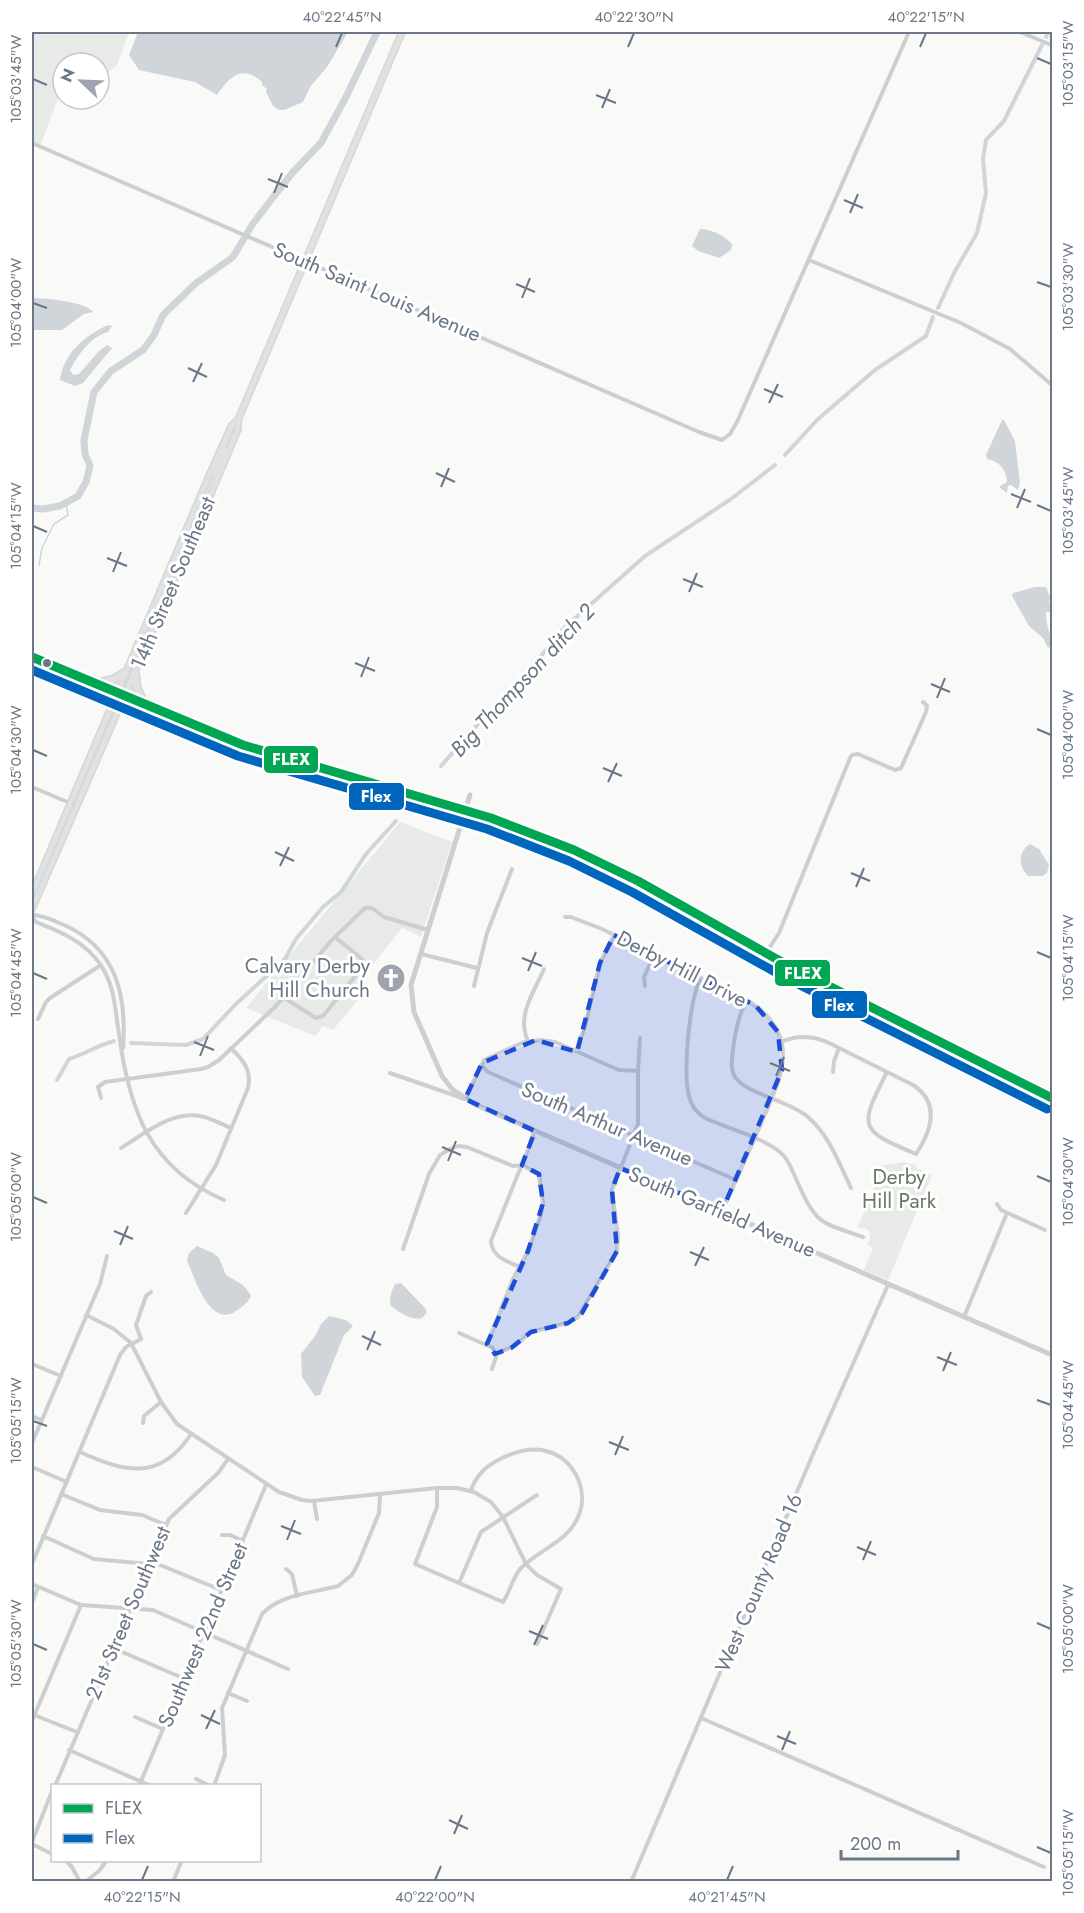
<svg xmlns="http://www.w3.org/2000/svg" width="1084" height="1913" font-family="Jost,sans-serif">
  <rect width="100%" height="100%" fill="#f9f9f8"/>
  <g fill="#e7eae6">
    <path d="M32 32H129L117 65 101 79 99 78V63H63V85L40 147 32 144Z"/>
    <path d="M400 822 452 842 421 937 402 928 354 988 361 996 333 1030 323 1026 315 1036 246 1008Z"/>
    <path d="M905 1162 910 1164H915L916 1168 932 1175 888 1280 864 1270 873 1248 867 1245 870 1239V1232L865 1228H857L875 1186 878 1166Z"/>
  </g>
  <g fill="#cfd5d8">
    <path d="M138 32H348L327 67 310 87 303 102 284 110H279L273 106 266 92 267 89 262 85V82C242 63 228 78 217 95L195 82 139 70 129 55Z"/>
    <path d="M700 229C713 230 723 235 732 244L731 250 719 258 698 251 692 246Z"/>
    <path d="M32 298C45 298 87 302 93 312L84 314 62 330H32Z"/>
    <path d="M108 325 112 326 108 332C90 337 79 354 70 370L73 375 79 374 99 351 107 345 112 348 83 383 75 386 60 380C64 352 85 336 108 325Z"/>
    <path d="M1002 420H1004L1015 441 1020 483 1018 490 1011 485 1008 486 1007 493 999 487 1007 482C1007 470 999 461 987 459L986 455Z"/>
    <path d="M1035 587H1046L1051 599 1049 602 1052 612H1046C1045 623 1051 634 1052 645L1048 648 1043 638 1029 626 1012 596 1013 593Z"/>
    <path d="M1030 844 1039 849 1049 865 1047 873 1043 876H1028C1018 866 1018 852 1030 844Z"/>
    <path d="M197 1246 213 1253 219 1258 226 1275 243 1285 251 1295C250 1301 242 1307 236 1311 210 1329 195 1278 187 1261L189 1253Z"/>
    <path d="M401 1283 425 1308 427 1312 422 1318C411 1321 399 1312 391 1306 388 1299 392 1290 395 1284Z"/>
    <path d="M329 1316 346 1320 353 1326 344 1335 320 1395 315 1396 302 1377 301 1354 315 1336 321 1324Z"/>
  </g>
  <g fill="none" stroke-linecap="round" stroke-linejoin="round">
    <path stroke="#cfd5d8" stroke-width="1.5" d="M39 565 42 548 54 524 68 515 66 503"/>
    <g stroke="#cfd5d8" stroke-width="4">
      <path d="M1046 37 1048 32"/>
      <path d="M938 308 955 271 977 233 986 193 983 159 986 140 1004 121 1042 45"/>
      <path d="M785 455 817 420 875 370 926 336 933 317"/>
      <path d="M441 766 479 723 496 711 563 629 645 556 731 499 775 465"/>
      <path d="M131 1043 186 1045 203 1039 236 1004 285 959 296 939 323 907 341 892 366 854 396 821"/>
      <path d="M57 1080 69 1059C85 1054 98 1045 114 1041"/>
    </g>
    <path stroke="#cfd5d8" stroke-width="7" d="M32 508 43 509 60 506 78 496 86 482 90 466 85 454 84 440 94 392 111 371 143 350 154 335 163 315 195 284 233 257 252 225 271 200 293 172 321 143 346 97 377 32"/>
    <g stroke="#d6d6d7" stroke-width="8">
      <g id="secondary">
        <path d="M217 478 215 473 225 450 223 447"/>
        <path d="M32 894 209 476 232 425 238 420"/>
        <path d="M32 909C101 750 171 590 238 429V420L402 32"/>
      </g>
    </g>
    <g stroke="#d5d6d6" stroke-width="10">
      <g id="trunk">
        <path d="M32 657 243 745 491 818 574 850 638 881 789 966 1052 1098"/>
        <path d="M135 674 137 689 145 705"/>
        <path d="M96 684 114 679 126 672"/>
      </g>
    </g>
    <g stroke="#cdcecf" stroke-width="4">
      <path d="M1020 32 1049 44"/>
      <path d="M32 143 699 432 722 440 730 434 737 422 909 32"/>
      <path d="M809 260 961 323 1010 349 1052 385"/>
      <path d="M32 787 77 806"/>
      <path d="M32 915C43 915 52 920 62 924 116 947 127 994 123 1048"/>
      <path d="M32 917 36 922C61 932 84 941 100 964 115 985 115 1010 119 1034 129 1109 149 1168 224 1200"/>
      <path d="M565 917H571L602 929 750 1002C804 1038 780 1079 760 1126 748 1154 735 1183 722 1211"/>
      <path d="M766 953 779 933 850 758 852 755 858 754 895 770 901 768 926 712 927 706 923 702"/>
      <path d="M421 954 477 968"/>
      <path d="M701 978C689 1000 683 1072 689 1096 691 1106 697 1113 705 1118 728 1129 767 1138 784 1156 790 1163 793 1173 797 1181 816 1224 819 1222 863 1237"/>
      <path d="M474 986 487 933 512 869"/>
      <path d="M645 986 644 977 654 955"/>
      <path d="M283 997 316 1018 323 1016 365 964 362 959 335 937"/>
      <path d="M746 1001C738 1017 735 1032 733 1050 732 1059 730 1069 735 1077 746 1094 790 1101 808 1117 829 1135 839 1163 851 1188"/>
      <path d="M38 1019 46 1002 50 998 101 965"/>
      <path d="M528 1041C516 1016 534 992 544 969"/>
      <path d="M781 1042C802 1033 820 1037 839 1048L913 1085C940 1103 932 1130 916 1154 858 1130 859 1127 887 1072"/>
      <path d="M576 1051 585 1026 600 963 614 935"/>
      <path d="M481 1065 488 1072 736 1180"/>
      <path d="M833 1072 834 1061 839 1048"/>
      <path d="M390 1073 465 1099 484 1060 524 1042 541 1040 555 1042 619 1070 638 1071"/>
      <path d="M101 1098 98 1087 105 1082 201 1069 208 1067 219 1060 276 1006 331 941 365 908H372L384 917 428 930"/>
      <path d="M121 1148C144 1134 171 1111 200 1116 211 1118 221 1124 231 1128"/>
      <path d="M997 1204 1001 1210 1045 1230"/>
      <path d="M186 1213 216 1165 248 1088C252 1070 243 1060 231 1048"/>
      <path d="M403 1249 429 1174 440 1155 450 1149 458 1146 467 1147 513 1166 522 1165 539 1175 543 1203 541 1214 528 1251 513 1279 487 1344"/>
      <path d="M520 1267C506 1261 492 1257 491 1241L533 1137V1130"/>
      <path d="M86 1315 114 1329 131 1343 161 1402 177 1424 279 1492 302 1500 311 1501 437 1488H457L474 1492 491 1502 503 1517 526 1564 537 1575 561 1589 537 1644"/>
      <path d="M964 1317 1007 1213"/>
      <path d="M459 1333 493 1348 496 1357 492 1369"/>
      <path d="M495 1354 515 1346 531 1332 568 1323 578 1317 617 1251 618 1236 612 1190 638 1124V1071L640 1038"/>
      <path d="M32 1364 61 1376"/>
      <path d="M32 1416 41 1420"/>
      <path d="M143 1423 144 1416 161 1402"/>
      <path d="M32 1443 100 1284 107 1256"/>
      <path d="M80 1452C124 1472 160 1482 191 1434"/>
      <path d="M32 1467 67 1482"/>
      <path d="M437 1488V1507L415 1564 503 1602C510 1592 512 1579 520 1569 538 1550 568 1542 578 1517 590 1491 574 1458 546 1451 531 1447 515 1452 502 1458 486 1466 477 1474 471 1490"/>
      <path d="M61 1494 100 1510 142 1515 166 1525"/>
      <path d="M314 1501 317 1519"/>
      <path d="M222 1535H230L243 1541"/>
      <path d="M43 1536 94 1559 160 1565 221 1590"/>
      <path d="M32 1564 120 1355 126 1347 141 1339 136 1325 146 1296 151 1292"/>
      <path d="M286 1569 292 1574 297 1596"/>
      <path d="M459 1583 481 1532 537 1495"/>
      <path d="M32 1584 81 1605 153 1610 288 1669"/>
      <path d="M32 1603 38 1587"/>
      <path d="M113 1648 185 1679"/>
      <path d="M228 1693 247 1701"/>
      <path d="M34 1715 77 1732"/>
      <path d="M135 1717 163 1729"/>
      <path d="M701 1718 1044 1867"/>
      <path d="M32 1721 81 1605"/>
      <path d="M69 1750 151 1786"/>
      <path d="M196 1779 210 1786"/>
      <path d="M55 1786 169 1519 218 1473 228 1459"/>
      <path d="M139 1786 266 1485"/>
      <path d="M214 1786 225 1755 222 1708 262 1614C280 1594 313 1593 338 1586L352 1575 358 1564 379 1513 380 1494"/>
      <path d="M32 1842 52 1791"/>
      <path d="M32 1844 52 1854"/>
      <path d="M65 1860 72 1867 80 1882"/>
      <path d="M85 1882 99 1871 107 1860"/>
      <path d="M173 1882 182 1860"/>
      <path d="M631 1882 813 1454 888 1285"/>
    </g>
    <path stroke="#cdcecf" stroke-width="5" d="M470 795 411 985 414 1012 442 1076 452 1089 476 1105 1052 1355"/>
    <use href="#secondary" stroke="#e0e1e2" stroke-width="5"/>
    <use href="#trunk" stroke="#e0e1e2" stroke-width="7"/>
    <g stroke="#fff" stroke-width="14">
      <path id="bus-1" d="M32 657 243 745 491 818 574 850 638 881 789 966 1052 1098"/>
    </g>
    <g stroke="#fff" stroke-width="14">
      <path id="bus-2" d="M32 670 238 756 487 829 569 861 632 892 784 977 1047 1109"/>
    </g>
    <use href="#bus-1" stroke="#00a651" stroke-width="9"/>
    <use href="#bus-2" stroke="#0065bd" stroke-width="9"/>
  </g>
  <path fill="#1d4ed8" fill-opacity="0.2" stroke="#1d4ed8" stroke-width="4.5" stroke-dasharray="12 8" stroke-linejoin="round" d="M614 935 756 1006 778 1032 782 1070 722 1211 620 1168 612 1190 617 1251 582 1313 568 1323 531 1332 511 1348 495 1354 487 1344 528 1251 543 1203 539 1174 522 1165 535 1131 465 1099 482 1063 536 1040 577 1052 600 963Z"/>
  <path fill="none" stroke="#6b7786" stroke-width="2" d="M336 47 342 33M628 47 634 33M920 47 926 33M1037 58 1051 64M33 79 47 85M596 95 616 103M602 108 610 89M268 179 288 187M274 193 282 173M844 200 863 208M850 213 858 194M1037 282 1051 287M516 284 535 292M522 298 530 278M33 303 47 308M188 368 207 377M193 382 202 363M764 389 783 397M769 403 778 384M436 473 455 482M441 487 449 468M1011 494 1031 502M1037 505 1051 511M1017 508 1025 489M33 526 47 532M107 558 127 566M113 572 121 552M683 579 703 587M689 592 697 573M355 663 375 671M361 677 369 657M931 684 950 692M937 698 945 678M1037 729 1051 735M33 750 47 756M603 768 622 776M608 782 617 763M275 852 294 861M280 866 289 847M851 873 870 881M856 887 864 868M1037 952 1051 958M522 958 542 966M528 971 536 952M33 973 47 979M194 1042 214 1050M200 1056 208 1036M770 1063 790 1071M776 1076 784 1057M442 1147 461 1155M448 1161 456 1141M1037 1176 1051 1182M33 1197 47 1203M114 1231 133 1239M120 1245 128 1226M690 1252 709 1260M695 1266 704 1247M362 1336 381 1345M367 1350 375 1331M937 1357 957 1365M943 1371 951 1352M1037 1400 1051 1405M33 1421 47 1426M609 1442 629 1450M615 1455 623 1436M281 1526 301 1534M287 1540 295 1520M857 1547 876 1555M863 1560 871 1541M1037 1623 1051 1629M529 1631 548 1639M33 1644 47 1650M534 1645 543 1625M201 1715 220 1724M206 1729 215 1710M777 1736 796 1744M782 1750 790 1731M449 1820 468 1829M454 1834 462 1815M1037 1847 1051 1853M142 1880 148 1866M435 1880 441 1866M727 1880 733 1866"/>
  <defs>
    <g id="church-disc" transform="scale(1.5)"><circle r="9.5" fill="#9da4ae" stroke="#fff"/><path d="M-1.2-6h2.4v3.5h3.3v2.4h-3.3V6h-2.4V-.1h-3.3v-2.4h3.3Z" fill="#fff"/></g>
  </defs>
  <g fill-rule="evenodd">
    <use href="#church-disc" x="391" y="978"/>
  </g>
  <circle fill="#6b7786" stroke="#fff" stroke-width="2" cx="47" cy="663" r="5"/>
  <g text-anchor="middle" stroke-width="6" stroke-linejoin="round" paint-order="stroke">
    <g font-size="21" fill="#6b7786" stroke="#fff">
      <text transform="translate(377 292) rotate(23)" y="7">South Saint Louis Avenue</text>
      <text transform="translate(173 583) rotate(-67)" y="7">14th Street Southeast</text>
      <text transform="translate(682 969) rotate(27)" y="7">Derby Hill Drive</text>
      <text transform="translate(607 1124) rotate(23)" y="7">South Arthur Avenue</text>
      <text transform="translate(722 1212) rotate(23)" y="7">South Garfield Avenue</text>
      <text transform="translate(759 1583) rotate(-67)" y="7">West County Road 16</text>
      <text transform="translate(128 1613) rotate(-67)" y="7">21st Street Southwest</text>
      <text transform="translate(203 1635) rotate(-67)" y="7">Southwest 22nd Street</text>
    </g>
    <g font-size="21" fill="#6b7786" stroke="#fff" text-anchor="end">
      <text x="370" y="973">Calvary Derby<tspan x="370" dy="24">Hill Church</tspan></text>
    </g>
    <g font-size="21" fill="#667965" stroke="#fff">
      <text x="899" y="1184">Derby<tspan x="899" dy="24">Hill Park</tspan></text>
    </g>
    <g font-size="22" font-style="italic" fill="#677781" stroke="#fff">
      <text transform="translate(522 680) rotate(-47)" y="8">Big Thompson ditch 2</text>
    </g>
  </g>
  <g stroke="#fff" stroke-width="2">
    <rect x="263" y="745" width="56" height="29" rx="6" fill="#00a651"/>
    <rect x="348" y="782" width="57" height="29" rx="6" fill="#0065bd"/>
    <rect x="774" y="959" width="57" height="28" rx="6" fill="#00a651"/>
    <rect x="811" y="990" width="57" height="29" rx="6" fill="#0065bd"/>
  </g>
  <g font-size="16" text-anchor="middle" font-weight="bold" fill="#fff">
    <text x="291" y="765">FLEX</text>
    <text x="376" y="802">Flex</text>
    <text x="803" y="979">FLEX</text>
    <text x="839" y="1011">Flex</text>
  </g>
  <rect width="1084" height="1913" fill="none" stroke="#ffffff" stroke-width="66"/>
  <rect x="51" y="1784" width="210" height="78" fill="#ffffff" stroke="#c4c9cf" stroke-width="1.5"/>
  <rect x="63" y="1804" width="30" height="9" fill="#00a651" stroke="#c4c9cf" stroke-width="1.5"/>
  <text x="105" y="1814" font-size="18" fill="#6b7786">FLEX</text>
  <rect x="63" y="1834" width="30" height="9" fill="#0065bd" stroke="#c4c9cf" stroke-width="1.5"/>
  <text x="105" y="1844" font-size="18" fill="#6b7786">Flex</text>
  <g transform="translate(81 81) rotate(293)"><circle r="28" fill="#ffffff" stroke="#c4c9cf" stroke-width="1.5"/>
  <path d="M0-4.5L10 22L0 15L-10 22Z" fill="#9da4ae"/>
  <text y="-9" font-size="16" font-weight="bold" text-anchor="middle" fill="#6b7786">N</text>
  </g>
  <path d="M841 1850v9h117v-9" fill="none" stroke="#6b7786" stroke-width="3"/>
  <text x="850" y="1850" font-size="18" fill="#6b7786" stroke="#ffffff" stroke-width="4.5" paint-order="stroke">200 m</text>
  <rect x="33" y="33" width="1018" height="1847" fill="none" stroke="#6b7786" stroke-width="2"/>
  <g font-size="15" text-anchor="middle" fill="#6b7786">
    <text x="342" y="22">40°22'45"N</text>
    <text x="634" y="22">40°22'30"N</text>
    <text x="926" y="22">40°22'15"N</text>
    <text transform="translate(1068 64) rotate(-90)" y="5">105°03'15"W</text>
    <text transform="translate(16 79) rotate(-90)" y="5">105°03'45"W</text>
    <text transform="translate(1068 287) rotate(-90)" y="5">105°03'30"W</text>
    <text transform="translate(16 303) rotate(-90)" y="5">105°04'00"W</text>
    <text transform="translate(1068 511) rotate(-90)" y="5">105°03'45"W</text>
    <text transform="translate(16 526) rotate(-90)" y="5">105°04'15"W</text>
    <text transform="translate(1068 735) rotate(-90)" y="5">105°04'00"W</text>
    <text transform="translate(16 750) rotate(-90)" y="5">105°04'30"W</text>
    <text transform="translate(1068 958) rotate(-90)" y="5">105°04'15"W</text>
    <text transform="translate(16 973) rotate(-90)" y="5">105°04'45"W</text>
    <text transform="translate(1068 1182) rotate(-90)" y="5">105°04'30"W</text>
    <text transform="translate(16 1197) rotate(-90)" y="5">105°05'00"W</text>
    <text transform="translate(1068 1405) rotate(-90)" y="5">105°04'45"W</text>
    <text transform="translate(16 1421) rotate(-90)" y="5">105°05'15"W</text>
    <text transform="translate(1068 1629) rotate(-90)" y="5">105°05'00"W</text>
    <text transform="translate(16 1644) rotate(-90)" y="5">105°05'30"W</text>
    <text transform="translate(1068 1853) rotate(-90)" y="5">105°05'15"W</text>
    <text x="142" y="1902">40°22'15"N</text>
    <text x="435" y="1902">40°22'00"N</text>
    <text x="727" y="1902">40°21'45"N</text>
  </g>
</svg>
